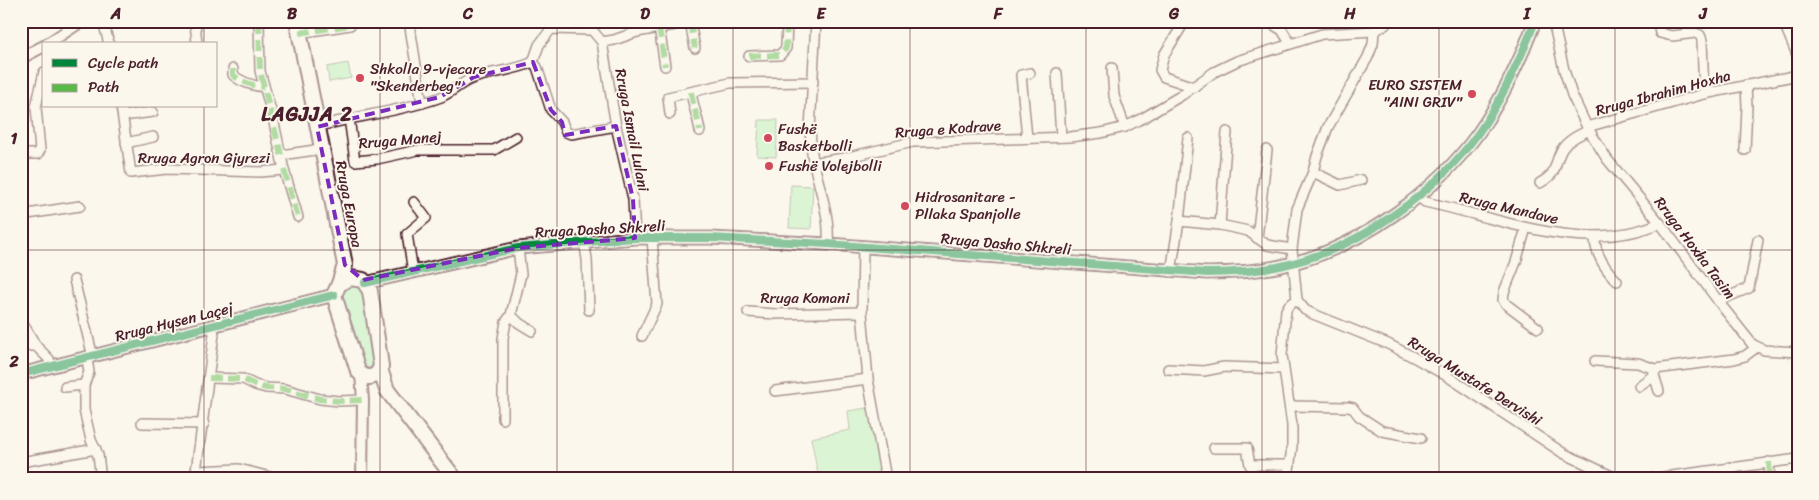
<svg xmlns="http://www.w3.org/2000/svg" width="1819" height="500" font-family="Sriracha,sans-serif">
  <rect width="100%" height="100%" fill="#fbf7ec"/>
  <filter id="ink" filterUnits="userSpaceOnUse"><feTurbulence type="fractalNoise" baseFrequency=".02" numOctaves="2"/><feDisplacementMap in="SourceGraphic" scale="10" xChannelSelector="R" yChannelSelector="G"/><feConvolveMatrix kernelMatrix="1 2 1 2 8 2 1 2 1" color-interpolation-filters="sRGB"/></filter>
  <g filter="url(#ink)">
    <g fill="#b4f0b5" stroke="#7f8870">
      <path d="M348 63 351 78 329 82 327 67Z"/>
      <path d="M759 120H778L776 157 757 156Z"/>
      <path d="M791 185 813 186 811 229 789 228Z"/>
      <path d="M355 282 364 290 375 362 369 368H364L338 293Z"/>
      <path d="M866 408 869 409 879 466 876 479H819L811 438 850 430 848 411Z"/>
    </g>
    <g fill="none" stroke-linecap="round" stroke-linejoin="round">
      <g stroke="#4a1f2b" stroke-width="12">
        <g id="minor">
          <path d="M103 21 109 44"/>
          <path d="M195 21 197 44"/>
          <path d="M259 21 260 71 273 118 284 170 298 217"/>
          <path d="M409 21 422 103"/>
          <path d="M593 21 592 30 602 42 616 126 633 199 635 238"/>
          <path d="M816 21 810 129C811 142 811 155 815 168 821 194 830 217 828 244"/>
          <path d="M1185 21 1164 55 1160 70 1164 77 1194 87"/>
          <path d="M1267 21 1282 30 1290 43"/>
          <path d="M1553 21 1564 70 1572 95 1587 127 1607 159 1660 223 1725 310 1752 344 1764 350 1798 352"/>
          <path d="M1657 21 1660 33 1672 36 1695 33 1700 35 1702 40 1704 94"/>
          <path d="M1783 21 1798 57"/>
          <path d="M690 22 695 48"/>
          <path d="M659 27 665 66"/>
          <path d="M1374 31 1373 44 1368 57 1328 127 1317 156 1313 172 1297 209 1292 249 1297 300 1305 310 1313 314 1388 344 1417 359 1447 376 1563 453 1618 479"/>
          <path d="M299 33 350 25 355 21"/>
          <path d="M602 42 614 40 637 32 697 21"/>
          <path d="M749 56 780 55 786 48 787 21"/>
          <path d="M533 62 537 67 551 110 562 122 566 132 571 134 616 126"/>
          <path d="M533 62 539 45 551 29 592 30"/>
          <path d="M1112 68 1114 96 1125 127"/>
          <path d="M233 69V75C241 82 254 86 264 87"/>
          <path d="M1057 73 1061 137"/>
          <path d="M691 92C693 106 698 118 700 131"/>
          <path d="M121 106 131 173 167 169 260 172 284 170"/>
          <path d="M670 114 668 97 730 83 813 82"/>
          <path d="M123 116 153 112"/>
          <path d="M349 118 355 161 377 159 418 150H494L516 137"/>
          <path d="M317 127C358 115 401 112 441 97 453 92 461 82 474 78 493 71 515 71 533 62"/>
          <path d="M1587 127 1704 94 1798 75"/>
          <path d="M1027 138 1021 75 1030 73"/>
          <path d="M126 143 153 137"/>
          <path d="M1745 150 1747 107 1746 85"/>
          <path d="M21 154H38L40 150 36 107 44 72"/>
          <path d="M281 155 322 149"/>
          <path d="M813 163 844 158 913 142 1070 137 1101 133 1125 127 1145 117 1182 95 1214 72 1237 61 1322 34 1374 31 1385 25 1388 21"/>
          <path d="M1313 172 1340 185 1361 180"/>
          <path d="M1540 183C1558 173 1553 167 1561 151 1566 141 1580 134 1590 130"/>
          <path d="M1419 197 1425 202C1501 218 1584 256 1660 223"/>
          <path d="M21 215 80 206"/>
          <path d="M1179 221 1188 138"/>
          <path d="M1220 225 1227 132"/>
          <path d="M1526 228 1516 262 1504 292 1503 300 1506 304 1538 328"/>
          <path d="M1595 236C1594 253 1606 270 1617 281"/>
          <path d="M1257 238 1267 150"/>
          <path d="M584 241 587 259 589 310"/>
          <path d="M863 246 862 312 868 379 886 479"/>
          <path d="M413 272 407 234 426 218 414 202"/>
          <path d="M1171 272 1179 221 1220 225 1248 231 1267 245 1292 249"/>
          <path d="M74 280 93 357"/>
          <path d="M1718 301 1749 288 1758 240"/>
          <path d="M748 312 775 314 862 312"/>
          <path d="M511 315 519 323 532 331"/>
          <path d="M21 320 36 346 49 359 51 366"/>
          <path d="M642 336 657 304 652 238"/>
          <path d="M21 346H36"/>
          <path d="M87 359 89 372 84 385V410L91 440 98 455 101 479"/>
          <path d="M1595 361 1638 363 1655 369 1734 359 1745 356 1757 347"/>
          <path d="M1168 369 1204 371 1224 367 1283 369"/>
          <path d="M1655 369 1654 375 1659 391"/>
          <path d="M209 378 243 379 255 385 266 388 285 389 320 399 339 401 363 400"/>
          <path d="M1639 386 1654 375"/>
          <path d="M65 387 84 385"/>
          <path d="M775 391 868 379"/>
          <path d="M1290 406 1348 407 1353 408 1359 416 1382 431 1421 438"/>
          <path d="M503 419V338L506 322 511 315 521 274 518 248"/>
          <path d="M142 423 204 424"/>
          <path d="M1214 448H1247L1250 465H1290"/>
          <path d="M21 462 96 449"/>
          <path d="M1769 462 1770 479"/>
          <path d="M1729 467 1730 479"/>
          <path d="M197 471 239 469 274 478 320 479"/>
          <path d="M195 479 214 334 212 326"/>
          <path d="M1288 479 1292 446V425L1282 355 1286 310 1289 305 1297 300"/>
          <path d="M1649 479 1798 459"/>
        </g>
      </g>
      <g stroke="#4a1f2b" stroke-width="14">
        <g id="tertiary">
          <path d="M47 44 82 21"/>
          <path d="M21 58 44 46"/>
          <path d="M361 374 363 400 362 479"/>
        </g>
      </g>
      <g stroke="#4a1f2b" stroke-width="15">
        <g id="secondary">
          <path d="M365 283 518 248 635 238H710L828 244 1207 273C1236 273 1265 271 1293 263 1363 245 1437 191 1479 132 1501 101 1521 58 1535 21"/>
          <path d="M21 374 334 295"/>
        </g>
      </g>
      <g stroke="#4a1f2b" stroke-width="18">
        <g id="primary">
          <path d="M297 21 345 265 339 284"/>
          <path d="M350 278 363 280 370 291 381 366C378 378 366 381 358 371L334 295 339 284Z"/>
          <path d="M380 369 387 390 455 479"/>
        </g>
      </g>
      <use href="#minor" stroke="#fbf7ec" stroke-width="9"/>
      <use href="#tertiary" stroke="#fbf7ec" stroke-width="10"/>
      <use href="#secondary" stroke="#fbf7ec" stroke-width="11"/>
      <use href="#primary" stroke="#fbf7ec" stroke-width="14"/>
      <g stroke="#58b947" stroke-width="6" stroke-dasharray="12 6" stroke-linecap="butt">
        <path d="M259 21 260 71 281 155"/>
        <path d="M690 22 695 48"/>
        <path d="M659 27 665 66"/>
        <path d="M299 33 350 25 355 21"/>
        <path d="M749 56 780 55 786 48 787 21"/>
        <path d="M233 69V75C241 82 254 86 264 87"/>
        <path d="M691 92C693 106 698 118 700 131"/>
        <path d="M284 170 298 217"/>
        <path d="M209 378 243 379 255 385 266 388 285 389 320 399 339 401 363 400"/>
        <path d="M1769 462 1770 479"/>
      </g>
      <g stroke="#fbf7ec" stroke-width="11">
        <g id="cycleway">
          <path d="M365 283 518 248 635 238H710L828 244 1207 273C1236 273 1265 271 1293 263 1363 245 1437 191 1479 132 1501 101 1521 58 1535 21"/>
          <path d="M21 374 334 295"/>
        </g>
      </g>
      <use href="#cycleway" stroke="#00873e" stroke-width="8"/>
    </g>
  </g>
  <path d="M0 0H1819V500H0ZM533 62 551 110 562 122 565 135 616 126 633 199 635 238 518 248 363 280 345 265 317 127 440 97 474 77Z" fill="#fbf7ec" fill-opacity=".55" fill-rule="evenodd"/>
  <path fill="none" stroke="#7b2cbf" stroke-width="4" stroke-dasharray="10 6" stroke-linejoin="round" d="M533 62 551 110 562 122 565 135 616 126 633 199 635 238 518 248 363 280 345 265 317 127 440 97 474 77Z"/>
  <path fill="none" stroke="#4a1f2b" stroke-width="1" stroke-opacity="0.55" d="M204 21V44M380 21V479M557 21V479M733 21V479M910 21V479M1086 21V479M1262 21V479M1439 21V479M1615 21V479M204 106V479M21 250H1798"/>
  <g fill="#d1495b" stroke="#fbf7ec" stroke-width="2">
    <circle cx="360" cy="78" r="5"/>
    <circle cx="1472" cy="94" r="5"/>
    <circle cx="768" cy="138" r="5"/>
    <circle cx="769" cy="166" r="5"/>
    <circle cx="905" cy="206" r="5"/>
  </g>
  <g text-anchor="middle" stroke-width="4" stroke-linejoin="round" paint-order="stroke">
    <g font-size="15" fill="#4a1f2b" stroke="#fbf7ec" text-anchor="start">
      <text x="370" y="74">Shkolla 9-vjecare<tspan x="370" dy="17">"Skenderbeg"</tspan></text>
      <text x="1462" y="90" text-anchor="end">EURO SISTEM<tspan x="1462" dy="17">"AINI GRIV"</tspan></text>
      <text x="778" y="134">Fushë<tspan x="778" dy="17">Basketbolli</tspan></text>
      <text x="779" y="171">Fushë Volejbolli</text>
      <text x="915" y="202">Hidrosanitare -<tspan x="915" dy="17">Pllaka Spanjolle</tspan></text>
    </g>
    <g font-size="15" fill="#4a1f2b" stroke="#fbf7ec">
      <text transform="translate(1663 93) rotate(-15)" y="5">Rruga Ibrahim Hoxha</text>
      <text transform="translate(948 129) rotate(-4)" y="5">Rruga e Kodrave</text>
      <text transform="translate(632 130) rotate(79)" y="5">Rruga Ismail Lulani</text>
      <text transform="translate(400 140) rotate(-5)" y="5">Rruga Manej</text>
      <text x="204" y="163">Rruga Agron Gjyrezi</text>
      <text transform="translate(349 204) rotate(79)" y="5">Rruga Europa</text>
      <text transform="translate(1509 208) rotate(13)" y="5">Rruga Mandave</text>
      <text transform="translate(600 229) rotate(-3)" y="5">Rruga Dasho Shkreli</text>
      <text transform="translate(1006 244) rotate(5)" y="5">Rruga Dasho Shkreli</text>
      <text transform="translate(1695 248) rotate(53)" y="5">Rruga Hoxha Tasim</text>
      <text x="805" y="303">Rruga Komani</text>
      <text transform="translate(174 322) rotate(-14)" y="5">Rruga Hysen Laçej</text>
      <text transform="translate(1475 381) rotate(32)" y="5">Rruga Mustafe Dervishi</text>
    </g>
    <g font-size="20" font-weight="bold" letter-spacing="1" fill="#4a1f2b" stroke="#fbf7ec">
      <text x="307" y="121">LAGJJA 2</text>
    </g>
  </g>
  <rect width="1819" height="500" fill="none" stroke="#fbf7ec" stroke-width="55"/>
  <rect x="42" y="42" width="175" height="65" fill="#fbf7ec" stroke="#b4a19f"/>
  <rect x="52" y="59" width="25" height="8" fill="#00873e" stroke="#b4a19f"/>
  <text x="88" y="68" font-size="15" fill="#4a1f2b">Cycle path</text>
  <rect x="52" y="84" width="25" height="8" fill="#58b947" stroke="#b4a19f"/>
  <text x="88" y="92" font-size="15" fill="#4a1f2b">Path</text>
  <rect x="28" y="28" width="1764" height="444" fill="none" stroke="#4a1f2b" stroke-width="2"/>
  <g font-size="16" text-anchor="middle" font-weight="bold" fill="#4a1f2b">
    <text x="116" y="19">A</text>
    <text x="292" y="19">B</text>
    <text x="468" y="19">C</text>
    <text x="645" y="19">D</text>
    <text x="821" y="19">E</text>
    <text x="998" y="19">F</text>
    <text x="1174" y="19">G</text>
    <text x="1350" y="19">H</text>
    <text x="1527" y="19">I</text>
    <text x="1703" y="19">J</text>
    <text x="14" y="144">1</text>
    <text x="14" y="367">2</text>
  </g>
</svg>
